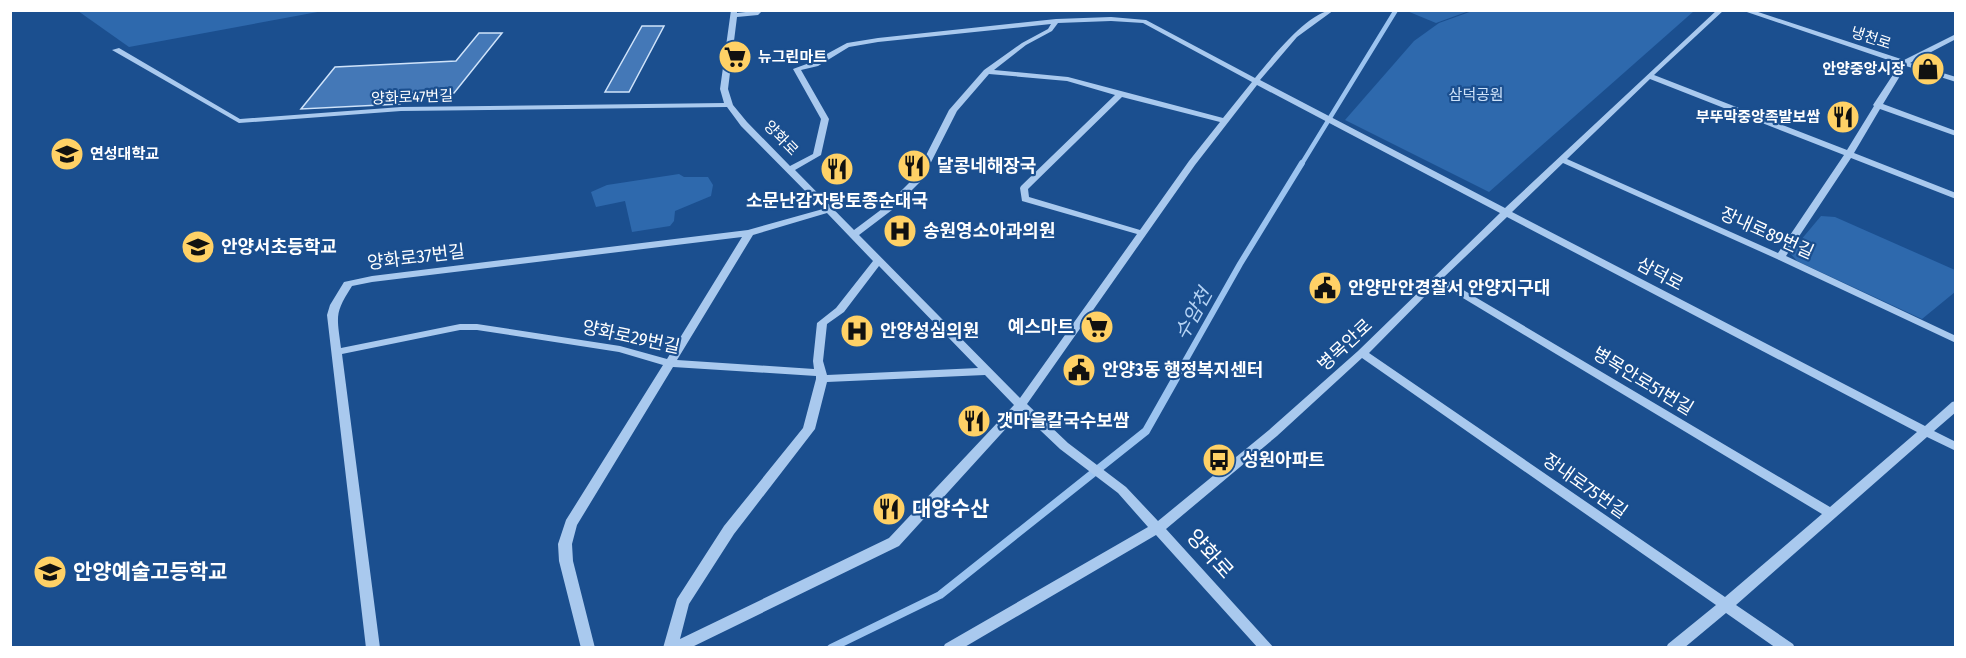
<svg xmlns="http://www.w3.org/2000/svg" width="1966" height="658" font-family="'Fira Sans Condensed','Noto Sans KR',sans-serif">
  <rect width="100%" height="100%" fill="#1b4f8f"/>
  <g fill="#2e69ad">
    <path d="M1475 10H1694V11L1489 192 1345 120 1414 41 1439 23Z"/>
    <path d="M78 11H323L129 47Z"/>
    <path d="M1407 11H1469L1436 23Z"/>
    <path d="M679 174 684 177H708L713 185 711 196 675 211 674 221 670 226 632 232 625 201 596 207 591 192 607 185Z"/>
    <path d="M1821 216 1835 217 1955 270V292L1922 319 1797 261 1790 253Z"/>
  </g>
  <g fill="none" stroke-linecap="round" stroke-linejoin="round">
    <path stroke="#9cc4f0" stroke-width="4.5" d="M1301 165 1396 10"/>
    <path stroke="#9cc4f0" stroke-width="6" d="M1175 379 1240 264 1302 163"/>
    <path stroke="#9cc4f0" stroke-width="8" d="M831 648 940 595 1146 431 1176 378"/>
  </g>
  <g fill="#4478b7" stroke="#cfe3fa" stroke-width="1.5">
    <path d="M642 26H664L629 92H605Z"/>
    <path d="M479 33H502L454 93H407L400 104 301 109 335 67 456 61Z"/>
  </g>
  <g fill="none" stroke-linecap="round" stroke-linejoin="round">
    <path fill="#a9c9ee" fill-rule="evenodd" d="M731 10H737V13L763 10 758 15 737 17 728 89 733 105 747 122 790 166 813 154 821 119 793 69 812 62 847 43 878 38 1056 19 1111 17 1146 20 1255 78C1271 59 1309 10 1334 10L1297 37 1260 80 1505 208 1717 10H1724L1654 75 1847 150 1874 106 1873 105 1900 64 1741 10H1752L1904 60 1956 34V39L1910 63 1956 77V82L1906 66 1883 104 1956 131V136L1880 109 1854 153 1956 193V199L1851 158 1786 256 1956 336V343L1777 259 1563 163 1512 212 1925 426 1952 402 1956 401V412L1934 431 1956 442V451L1927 437 1736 605 1793 644 1795 648H1776L1726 613 1684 648H1666L1668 644 1716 605 1362 358 1277 436 1166 529 1274 648H1258L1156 535 963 648H943L945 644 1148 527 1118 493 1060 449 1021 412 899 546 690 648H663L677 599 724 526 803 428 816 379V376L673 367 577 525 572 544 573 561 595 648H581L559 561 558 544 566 520 663 365 619 352 477 330H460L342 354 380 648H366L327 315 330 305 344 282 372 276 748 230 823 209 741 126 727 107 401 111 239 123 112 50 119 48 240 119 401 107 724 103 720 89ZM1111 21 1143 23 1252 82 1223 118 1068 77 994 70 1026 45 1052 31 1058 23ZM1051 24 1048 29 1022 43 984 70 949 110 915 177 886 206 854 230 795 170 821 155 829 119 801 70 818 66 849 47 878 42ZM989 74 1067 81 1115 95 1021 186 1020 188 1022 201 1137 234 1020 398 859 235 892 210 922 180 957 111ZM1650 79 1844 155 1778 253 1567 159ZM1257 85 1500 213 1358 351 1269 430 1158 521 1126 487 1068 443 1027 404 1195 165ZM1122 97 1220 122 1189 161 1140 230 1029 197 1028 189ZM827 213 873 261 836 308 817 323 813 361 814 369 677 360 753 235ZM1507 217 1917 432 1830 507 1443 278ZM742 237 667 359 620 346 477 324H460L341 348C337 316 334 314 352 286L372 282ZM879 266 978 368 827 375 823 361 827 324 844 312ZM1438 283 1822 514 1725 597 1369 353ZM985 375 1014 405 889 538 680 639 689 604 734 534 815 429 827 382Z"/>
  </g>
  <defs>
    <g id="supermarket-disc" transform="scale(1.725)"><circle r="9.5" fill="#ffd166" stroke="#1b4f8f"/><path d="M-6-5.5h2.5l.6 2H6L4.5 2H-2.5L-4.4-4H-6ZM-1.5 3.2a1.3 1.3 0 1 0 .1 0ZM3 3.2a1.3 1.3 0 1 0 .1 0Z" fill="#111"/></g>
    <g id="shop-disc" transform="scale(1.725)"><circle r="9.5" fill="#ffd166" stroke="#1b4f8f"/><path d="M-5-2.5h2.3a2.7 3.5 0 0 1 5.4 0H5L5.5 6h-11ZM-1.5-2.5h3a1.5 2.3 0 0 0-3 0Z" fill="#111"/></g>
    <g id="restaurant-disc" transform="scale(1.725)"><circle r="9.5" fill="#ffd166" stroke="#1b4f8f"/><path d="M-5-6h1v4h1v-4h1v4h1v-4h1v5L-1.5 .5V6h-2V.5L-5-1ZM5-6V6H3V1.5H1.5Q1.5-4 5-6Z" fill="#111"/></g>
    <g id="university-disc" transform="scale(1.725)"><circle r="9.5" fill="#ffd166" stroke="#1b4f8f"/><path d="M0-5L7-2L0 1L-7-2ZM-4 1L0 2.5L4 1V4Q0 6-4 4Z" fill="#111"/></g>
    <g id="hospital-disc" transform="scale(1.725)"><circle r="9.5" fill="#ffd166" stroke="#1b4f8f"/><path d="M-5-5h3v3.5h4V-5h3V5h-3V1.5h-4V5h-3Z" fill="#111"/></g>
    <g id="school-disc" transform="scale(1.725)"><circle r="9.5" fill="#ffd166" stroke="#1b4f8f"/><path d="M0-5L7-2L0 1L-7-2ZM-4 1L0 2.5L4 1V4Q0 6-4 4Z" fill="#111"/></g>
    <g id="civic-disc" transform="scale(1.725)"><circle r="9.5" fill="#ffd166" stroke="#1b4f8f"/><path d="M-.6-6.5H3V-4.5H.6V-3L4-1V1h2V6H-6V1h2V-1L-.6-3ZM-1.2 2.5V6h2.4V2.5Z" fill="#111"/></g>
    <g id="bus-disc" transform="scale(1.725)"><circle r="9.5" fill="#ffd166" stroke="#1b4f8f"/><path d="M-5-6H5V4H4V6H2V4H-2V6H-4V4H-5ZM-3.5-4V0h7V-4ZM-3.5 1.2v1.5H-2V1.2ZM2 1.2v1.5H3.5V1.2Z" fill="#111"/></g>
  </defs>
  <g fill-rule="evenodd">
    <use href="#supermarket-disc" x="735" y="57"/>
    <use href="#shop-disc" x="1928" y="69"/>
    <use href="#restaurant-disc" x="1843" y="117"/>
    <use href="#university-disc" x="67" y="154"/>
    <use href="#restaurant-disc" x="914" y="166"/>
    <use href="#restaurant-disc" x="837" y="169"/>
    <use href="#hospital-disc" x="900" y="231"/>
    <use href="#school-disc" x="198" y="247"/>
    <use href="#civic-disc" x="1325" y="288"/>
    <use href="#supermarket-disc" x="1097" y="327"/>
    <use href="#hospital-disc" x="857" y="331"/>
    <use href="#civic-disc" x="1079" y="370"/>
    <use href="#restaurant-disc" x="974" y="421"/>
    <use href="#bus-disc" x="1219" y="460"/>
    <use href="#restaurant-disc" x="889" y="509"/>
    <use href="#school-disc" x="50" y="572"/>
  </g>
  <g text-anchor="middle" stroke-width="4.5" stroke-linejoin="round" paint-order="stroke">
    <g font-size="15" fill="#fff" stroke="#1b4f8f">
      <text transform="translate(1871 38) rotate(18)" y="5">냉천로</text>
      <text transform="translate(412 97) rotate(-2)" y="5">양화로47번길</text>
      <text transform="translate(781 138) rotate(46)" y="5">양화로</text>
    </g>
    <g font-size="15" font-weight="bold" fill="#fff" stroke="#1b4f8f" text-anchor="start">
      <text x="758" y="62">뉴그린마트</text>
      <text x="1905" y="74" text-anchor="end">안양중앙시장</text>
      <text x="1820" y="122" text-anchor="end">부뚜막중앙족발보쌈</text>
      <text x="90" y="159">연성대학교</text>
    </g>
    <g font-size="15" fill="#cfe3fa" stroke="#1b4f8f">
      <text x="1476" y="100">삼덕공원</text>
    </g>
    <g font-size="18" font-weight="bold" fill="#fff" stroke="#1b4f8f" text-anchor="start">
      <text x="937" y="172">달콩네해장국</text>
      <text x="837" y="207" text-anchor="middle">소문난감자탕토종순대국</text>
      <text x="923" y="237">송원영소아과의원</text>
      <text x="221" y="253">안양서초등학교</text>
      <text x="1348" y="294">안양만안경찰서 안양지구대</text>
      <text x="1074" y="333" text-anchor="end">예스마트</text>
      <text x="880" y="337">안양성심의원</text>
      <text x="1102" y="376">안양3동 행정복지센터</text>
      <text x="997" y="427">갯마을칼국수보쌈</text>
      <text x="1242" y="466">성원아파트</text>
    </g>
    <g font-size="18" fill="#fff" stroke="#1b4f8f">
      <text transform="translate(1767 233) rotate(24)" y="6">장내로89번길</text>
      <text transform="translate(416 257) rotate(-7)" y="6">양화로37번길</text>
      <text transform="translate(1660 274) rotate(28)" y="6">삼덕로</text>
      <text transform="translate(631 337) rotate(12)" y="6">양화로29번길</text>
      <text transform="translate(1345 345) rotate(-43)" y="6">병목안로</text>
      <text transform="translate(1643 381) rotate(31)" y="6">병목안로51번길</text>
      <text transform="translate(1585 486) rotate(35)" y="6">장내로75번길</text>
    </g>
    <g font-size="20" font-style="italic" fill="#b5d3f5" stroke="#1b4f8f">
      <text transform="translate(1193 314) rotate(-61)" y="7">수암천</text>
    </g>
    <g font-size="21" font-weight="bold" fill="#fff" stroke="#1b4f8f" text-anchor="start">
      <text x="912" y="516">대양수산</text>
      <text x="73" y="579">안양예술고등학교</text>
    </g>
    <g font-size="21" fill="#fff" stroke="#1b4f8f">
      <text transform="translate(1210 554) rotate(48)" y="7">양화로</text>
    </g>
  </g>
  <rect width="1966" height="658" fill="none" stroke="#ffffff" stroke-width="24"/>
</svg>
